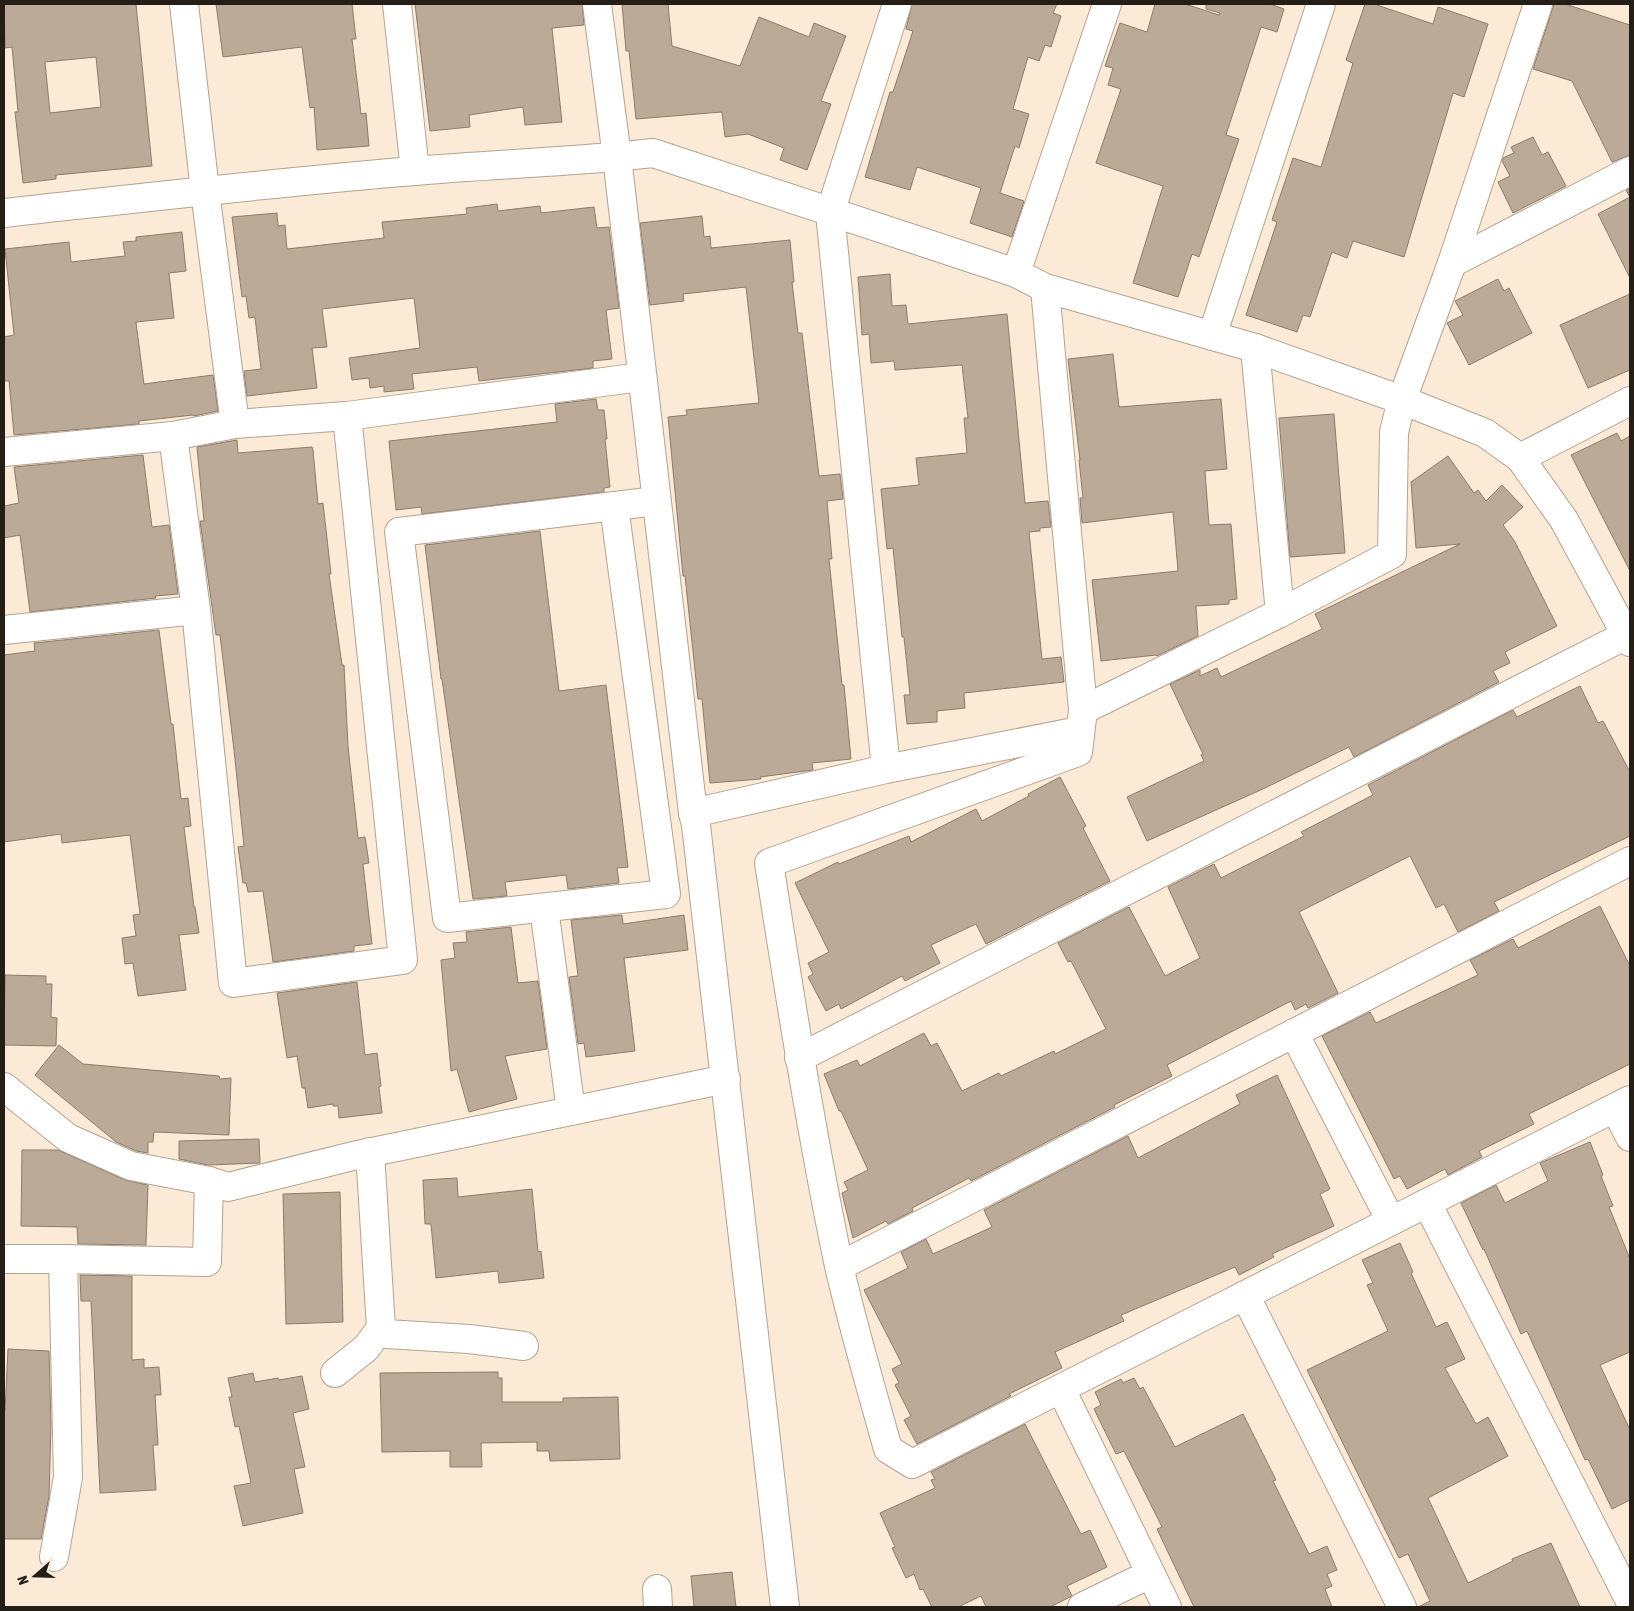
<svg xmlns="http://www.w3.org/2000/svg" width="1634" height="1611" font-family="'Asap Condensed',sans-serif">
  <rect width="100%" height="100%" fill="#fbead6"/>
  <g fill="#bbaa98" stroke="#8c7c6b" fill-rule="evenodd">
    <path d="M4 4H136L152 166 56 175V179L23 183 15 112H18L12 47 5 48ZM96 57 101 107 50 113 45 62Z"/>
    <path d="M216 4H352L356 39H352L361 114 366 113 369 146 317 150 314 107 310 108 302 47 223 57Z"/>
    <path d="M415 4H582L584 25 552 28 562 122 525 125 523 107 469 115 470 127 430 131Z"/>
    <path d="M622 4H668L672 46 740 66 759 17 809 37 814 23 846 36 821 101 831 104 807 170 780 160 784 148 748 134 725 137 722 112 636 119 629 51H626Z"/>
    <path d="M912 4H1057L1053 13 1061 16 1051 47 1045 45 1039 61 1028 57 1013 109 1029 114 1019 148 1015 146 1000 193 1024 201 1012 237 970 223 981 188 917 167 910 190 865 177 890 92H893L913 31 906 29Z"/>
    <path d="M1155 4H1185L1219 15 1220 13 1206 9V4H1270L1284 9 1277 32 1261 27 1226 135 1239 139 1199 257 1192 254 1178 297 1133 283 1163 186 1096 163 1121 89 1108 85 1113 68 1105 66 1120 23 1147 32Z"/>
    <path d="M1365 4H1374L1433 24 1438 7 1488 24 1464 97 1453 93 1404 257 1353 241 1347 258 1332 252 1310 317 1303 315 1297 332 1246 315 1277 222 1272 220 1293 158 1321 167 1353 63 1346 60Z"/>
    <path d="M1554 4H1565L1630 25V155L1612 162 1572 81 1533 69Z"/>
    <path d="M1533 137 1542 155 1548 152 1566 186 1513 213 1498 182 1510 176 1502 161 1503 158 1514 153 1511 147Z"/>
    <path d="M1630 188V278L1598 214 1630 197 1626 190Z"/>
    <path d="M497 204 498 211 540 206 541 213 594 207 597 228 609 227 619 308 606 310 612 359 593 361V368L479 381 477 367 412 374 414 389 384 392V386L370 388 369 378 352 380 349 358 420 348 414 298 322 309 327 347 312 348 317 388 247 396 244 371 261 369 255 317 249 318 246 296 242 297 232 217 277 213 278 226 285 225 287 249 384 238 382 222 467 214 466 208Z"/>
    <path d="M702 216 704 237 710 236 711 248 790 240 794 282H792L798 333H802L819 476 840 474 843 499 827 501 832 559H829L842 685H844L851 759 812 763 813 770 760 777 761 779 710 783 702 699H698L685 576H683L668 417 687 415 686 410 759 403 746 287 683 294 684 301 650 305 640 223Z"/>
    <path d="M182 232 186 271 169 273 174 318 136 322 144 384 213 375 218 411 194 416 193 415 139 421V424L14 435 9 381H4V337L14 335 5 249 69 242 71 262 125 256 123 242 136 241V237Z"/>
    <path d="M890 274 892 306 906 305 908 324 1007 314 1025 503 1048 501 1051 527 1040 528V531L1029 532 1042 659 1061 657 1064 682 964 693 965 708 937 711V722L907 724 904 695H910L904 637H902L893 548 887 549 881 489 919 485 916 458 967 453 964 418H968L962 365 895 370 894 361 871 363 869 334 862 335 858 277Z"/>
    <path d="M1498 279 1504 291 1509 288 1532 333 1469 365 1447 323 1463 315 1455 301Z"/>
    <path d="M1630 294V370L1588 388 1560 325Z"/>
    <path d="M1113 354 1119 407 1221 399 1227 469 1205 471 1209 525 1231 524 1237 599 1229 600V604L1196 606 1198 636 1157 656 1156 655 1101 661 1092 580 1178 571 1173 512 1082 523 1080 498H1083L1079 460H1080L1068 359Z"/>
    <path d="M596 399 598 410H604L607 439H605L610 487 604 488V492L422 514 421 507 396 510 389 441 557 422 555 404Z"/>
    <path d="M1334 414 1345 553 1290 557 1279 418Z"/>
    <path d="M1617 433 1621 441 1630 436V571L1571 455Z"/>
    <path d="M237 440 238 453 312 447 313 450 318 504 323 503 331 574H329L342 665H344L348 746 358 838 365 837 369 863 363 864 372 944 354 946V951L273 962 263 891 248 892 246 883H243L238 847 244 846 234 750 220 635H216L200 521H204L197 447Z"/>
    <path d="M143 455 152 527 169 525 178 594 155 596 156 598 30 612 20 535 4 538V506L19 503 14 467Z"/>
    <path d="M1448 456 1474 493 1478 490 1486 501 1502 485 1523 507 1503 525 1515 542 1557 626 1505 652 1510 663 1493 671 1499 682 1354 757 1349 747 1265 788 1147 841 1127 797 1204 761 1201 755 1203 754 1170 684 1200 670V676L1217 668 1221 677 1322 629 1315 614 1460 544 1416 548 1411 482Z"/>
    <path d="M540 531 559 691 606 685 628 867 617 868 619 883 568 889 566 875 505 882 507 896 473 899 442 679H441L425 545Z"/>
    <path d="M159 630 171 724H173L181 799 188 798 191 826 184 827 194 907H195L199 933 179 935 186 990 138 996 133 963 125 964 122 938 136 936 133 915 140 914 130 835 62 843 61 834 4 842V655L35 651 34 643Z"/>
    <path d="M1580 686 1598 723 1603 721 1630 772V836L1494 902 1499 911 1458 932 1444 904 1436 908 1410 856 1299 912 1338 993 1308 1008 1306 1004 1295 1010 1291 1001 1167 1065 1172 1076 1114 1105 1115 1107 971 1181 969 1178 912 1208 913 1211 888 1224 886 1221 853 1238 842 1193 848 1190 844 1182 868 1170 841 1111H839L824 1074 857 1060 860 1066 924 1033 931 1046 937 1043 962 1091 999 1073 1001 1076 1054 1051 1055 1054 1106 1029 1071 961 1068 962 1058 943 1129 907 1165 976 1200 958 1168 887 1214 864 1221 878 1304 836 1301 832 1373 795 1368 785 1513 710 1517 717Z"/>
    <path d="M1060 777 1086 826 1083 828 1110 881 986 944 976 924 931 945 940 963 905 981 902 976 841 1009 839 1004 826 1011 808 977 813 974 808 963 829 952 795 883 838 862 839 864 909 836 911 842 976 809 982 821 1029 796 1028 794Z"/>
    <path d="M1600 906 1630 966V1064L1529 1114 1534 1124 1479 1151 1482 1157 1448 1175 1445 1169 1407 1189 1400 1176 1394 1179 1322 1036 1370 1012 1376 1023 1478 975 1470 960 1513 939 1518 948Z"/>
    <path d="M622 915 623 924 684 915 688 950 624 958 635 1051 586 1057 584 1043 578 1044 569 977 578 976 571 920Z"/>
    <path d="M511 927 518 983 538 981 547 1049 505 1056 517 1099 469 1112 457 1069 451 1071 441 960 455 958 453 943 467 942 466 932Z"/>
    <path d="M5 975 46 976V984H52L51 1017 57 1018 56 1046 4 1045Z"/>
    <path d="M357 982 365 1055 377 1053 381 1086 379 1087 382 1113 339 1118 338 1106H333V1104L308 1108 305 1088H302L297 1056 287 1058 277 993Z"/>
    <path d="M59 1045 83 1064 219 1076 220 1079 231 1078 229 1135 154 1132 153 1142H148V1153L136 1151 116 1142 35 1075Z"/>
    <path d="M1277 1075 1330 1189 1320 1194 1334 1226 1272 1254 1274 1257 1239 1275 1235 1267 1121 1315 1124 1321 1055 1352 1062 1368 1009 1394 1011 1396 917 1444 904 1420 911 1416 895 1385 899 1383 892 1369 902 1364 864 1290 908 1268 901 1252 926 1239 933 1254 992 1227 984 1210 1128 1136 1138 1158 1240 1104 1236 1095Z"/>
    <path d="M259 1139 260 1163 208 1165 179 1159V1141Z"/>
    <path d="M1590 1142 1603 1175 1601 1176 1613 1206 1609 1207 1630 1259V1352L1600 1365 1630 1430V1500L1612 1509 1588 1459 1585 1460 1527 1331 1521 1334 1484 1249 1483 1250 1461 1203 1496 1185 1505 1203 1548 1181 1540 1163Z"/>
    <path d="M22 1150H58L125 1180 148 1185 146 1245 78 1244 77 1227 21 1226Z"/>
    <path d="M457 1178 458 1197 532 1189 538 1252 541 1251 544 1278 499 1283 498 1271 436 1278 431 1224H425L423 1180Z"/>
    <path d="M340 1192 343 1322 286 1324 283 1194Z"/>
    <path d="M1400 1243 1413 1272 1411 1273 1436 1327 1447 1322 1465 1359 1445 1368 1476 1424 1488 1417 1508 1456 1428 1498 1468 1583 1513 1561 1512 1559 1551 1543 1580 1607H1418L1430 1601 1408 1554 1399 1558 1307 1370 1388 1331 1367 1285 1373 1283 1362 1260Z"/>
    <path d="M80 1275 132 1276V1360L144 1359V1368L159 1367 161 1395H155L158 1445H153L156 1490 100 1493 91 1301H81Z"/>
    <path d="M8 1349 49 1351 51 1425 49 1496 41 1539H4V1411H5Z"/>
    <path d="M498 1372V1378H502V1402H563V1398L618 1397 620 1459 550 1461 549 1451H537V1442L481 1443 482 1467H450V1451L382 1452 380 1373Z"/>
    <path d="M253 1373 255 1382 278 1378 279 1380 302 1376 309 1409 293 1413 305 1467 294 1469 303 1513 243 1526 234 1486 251 1483 239 1426 235 1427 229 1397H232L228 1378Z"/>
    <path d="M1134 1378 1140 1389 1143 1387 1175 1447 1243 1414 1276 1480 1273 1481 1309 1554 1327 1546 1337 1570 1327 1574 1332 1586 1325 1589 1332 1607H1194L1157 1529 1162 1527 1124 1451 1116 1454 1094 1409 1101 1405 1095 1392 1121 1379 1123 1383Z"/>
    <path d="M1025 1424 1081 1534 1090 1530 1107 1567 1067 1586 1072 1596 1050 1607H986L981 1596 958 1607H932L923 1589 920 1590 914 1574 906 1578 892 1548 895 1547 880 1513 935 1488 931 1480 935 1479 931 1472Z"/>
    <path d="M732 1572 736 1607H694L691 1576Z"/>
  </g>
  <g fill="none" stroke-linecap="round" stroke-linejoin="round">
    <g stroke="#b4a391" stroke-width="30">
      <g id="minor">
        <path d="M184 4 205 191 235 424"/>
        <path d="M397 4 415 171"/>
        <path d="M597 4 617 157 693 813 696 825 785 1607"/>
        <path d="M1452 263 1630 171"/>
        <path d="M1016 273 1107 4"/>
        <path d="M1045 288 1083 710 1078 752 769 863C790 997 811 1132 839 1266 853 1327 871 1388 888 1449L912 1464 1630 1100"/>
        <path d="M1212 336 1321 4"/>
        <path d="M1255 348 1280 613"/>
        <path d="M173 436 196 610 233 983 403 960 347 416"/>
        <path d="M4 452 173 436 235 424 347 416 641 377"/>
        <path d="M1520 458 1630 401"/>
        <path d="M614 506 666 894 447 918 399 532 656 501"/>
        <path d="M4 630 196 610"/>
        <path d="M1083 710 1280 613 1392 554 1394 432 1402 400 1452 263 1538 4"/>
        <path d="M886 769 830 213 897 4"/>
        <path d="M693 813 886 769 1079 731"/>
        <path d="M544 908 571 1111"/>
        <path d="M1294 1033 1391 1221"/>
        <path d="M799 1058 1630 633"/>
        <path d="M4 1087 68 1138 131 1166 209 1181 228 1187 353 1156 726 1079"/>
        <path d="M1615 1108 1630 1137"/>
        <path d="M370 1152 381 1328 386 1334 469 1339 524 1346"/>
        <path d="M1427 1203 1630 1601"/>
        <path d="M4 1259H63L207 1262 209 1181"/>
        <path d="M840 1266 1630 861"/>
        <path d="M1245 1295 1402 1607"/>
        <path d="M335 1373 366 1348 381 1328"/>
        <path d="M1061 1389 1167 1607"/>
        <path d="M54 1557 68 1477 63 1259"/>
        <path d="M657 1589 658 1607"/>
        <path d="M1082 1607 1150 1574"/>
      </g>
    </g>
    <g stroke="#b4a391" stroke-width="30">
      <path id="tertiary" d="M4 213C141 198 278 182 415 171 494 164 574 162 653 153L1016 273 1045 288 1255 348 1402 400 1485 433 1520 458 1564 520 1630 642"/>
    </g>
    <use href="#minor" stroke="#fff" stroke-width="28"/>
    <use href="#tertiary" stroke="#fff" stroke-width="28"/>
  </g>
  <rect width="1634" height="1611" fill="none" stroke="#241e17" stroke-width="10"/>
  <g transform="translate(35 1576) rotate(250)" stroke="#fbead6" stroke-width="4" paint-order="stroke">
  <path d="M0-4L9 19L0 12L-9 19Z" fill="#241e17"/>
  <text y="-8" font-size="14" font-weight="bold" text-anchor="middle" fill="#241e17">N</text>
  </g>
</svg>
